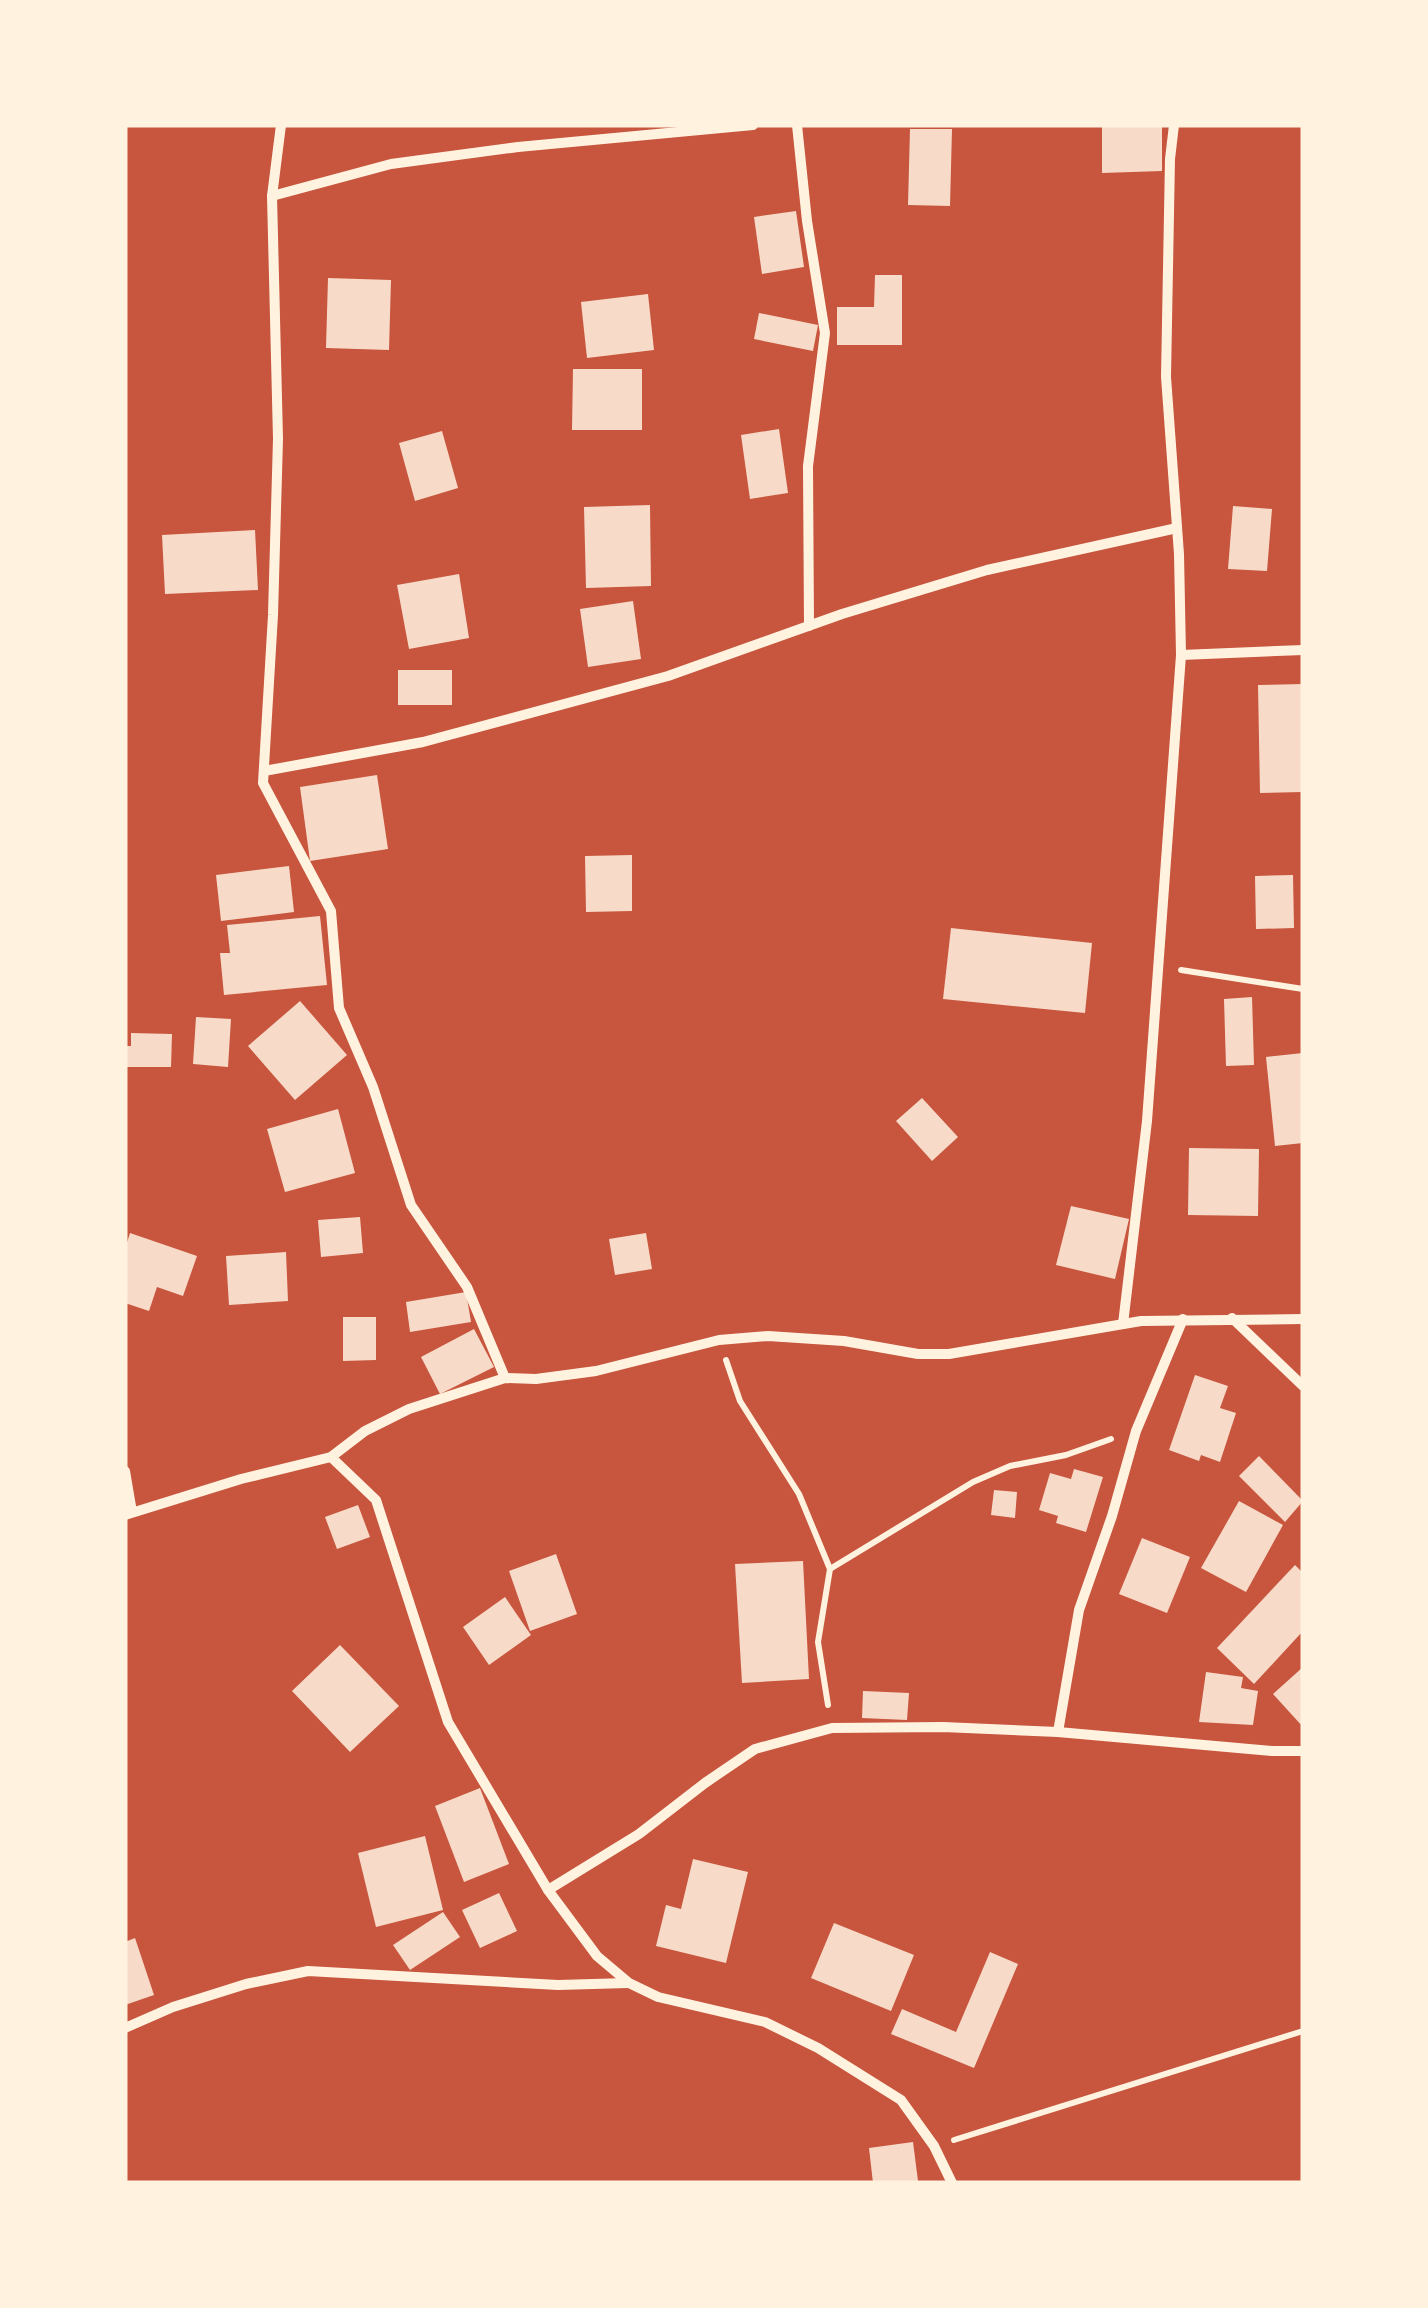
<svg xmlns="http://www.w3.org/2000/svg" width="1428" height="2308" font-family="'DejaVu Sans',sans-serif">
  <rect width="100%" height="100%" fill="#c8553d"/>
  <g fill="#f7dbc8">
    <path d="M1102 125H1162V171L1102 173Z"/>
    <path d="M910 129H952L950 206 908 205Z"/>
    <path d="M796 211 804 267 762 274 754 217Z"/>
    <path d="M875 275H902V345H837V307H874Z"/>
    <path d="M328 278 391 280 389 350 326 348Z"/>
    <path d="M648 294 654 350 587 358 581 302Z"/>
    <path d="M759 313 818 325 813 351 754 339Z"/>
    <path d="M573 369H642V430H572Z"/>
    <path d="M779 429 788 493 750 499 741 435Z"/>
    <path d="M442 431 458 488 415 501 399 443Z"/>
    <path d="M650 505 651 586 586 588 584 507Z"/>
    <path d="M1233 506 1272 509 1267 571 1228 569Z"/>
    <path d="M255 530 258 590 165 594 162 535Z"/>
    <path d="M459 574 469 638 409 649 397 585Z"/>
    <path d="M633 601 641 659 588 667 580 609Z"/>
    <rect x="398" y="670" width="54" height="35"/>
    <path d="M1303 684V792L1260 793 1258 685Z"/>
    <path d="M377 775 388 849 310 861 300 787Z"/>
    <path d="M632 855V911L586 912 585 856Z"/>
    <path d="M289 866 294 912 221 921 216 875Z"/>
    <path d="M1293 875 1294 928 1256 929 1255 876Z"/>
    <path d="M320 916 327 985 224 995 220 953H230L227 925Z"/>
    <path d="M951 928 1092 943 1085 1013 943 999Z"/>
    <path d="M1252 997 1254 1065 1226 1066 1224 999Z"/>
    <path d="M300 1001 347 1055 295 1100 248 1046Z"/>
    <path d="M196 1017 231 1019 228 1067 193 1064Z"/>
    <path d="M131 1033 172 1034 171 1067H125V1046H131Z"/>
    <path d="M1303 1053V1143L1275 1146 1266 1057Z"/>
    <path d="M922 1098 958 1137 932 1161 896 1121Z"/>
    <path d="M338 1109 355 1173 285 1192 267 1129Z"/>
    <path d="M1189 1148 1259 1149 1258 1216 1188 1215Z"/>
    <path d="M1071 1206 1129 1219 1115 1279 1056 1265Z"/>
    <path d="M360 1217 363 1253 321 1257 318 1220Z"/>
    <path d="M130 1233 197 1256 183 1296 157 1287 149 1311 125 1303V1249Z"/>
    <path d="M646 1233 652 1269 615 1275 609 1239Z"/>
    <path d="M286 1252 288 1301 229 1305 226 1256Z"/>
    <path d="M466 1292 471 1322 410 1332 406 1302Z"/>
    <path d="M343 1317H376V1360L343 1361Z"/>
    <path d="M474 1329 494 1367 440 1394 421 1357Z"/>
    <path d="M1195 1375 1228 1386 1220 1408 1236 1413 1220 1462 1201 1455 1199 1461 1169 1450Z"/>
    <path d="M1259 1456 1303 1501 1285 1522 1239 1476Z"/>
    <path d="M1074 1469 1103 1477 1086 1532 1056 1523 1058 1516 1039 1510 1050 1473 1071 1479Z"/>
    <path d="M994 1490 1017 1492 1015 1518 991 1515Z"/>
    <path d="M1239 1501 1283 1525 1246 1592 1201 1568Z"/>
    <path d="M358 1505 370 1537 337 1549 325 1517Z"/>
    <path d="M1142 1538 1190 1557 1167 1613 1119 1594Z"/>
    <path d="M556 1554 577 1614 530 1631 509 1571Z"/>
    <path d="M803 1561 809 1679 742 1683 735 1564Z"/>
    <path d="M1295 1565 1303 1573V1631L1254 1684 1217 1648Z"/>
    <path d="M505 1597 531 1635 489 1665 463 1627Z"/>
    <path d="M340 1645 399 1706 350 1752 292 1691Z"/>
    <path d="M1303 1667V1727L1273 1694Z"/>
    <path d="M1206 1672 1243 1677 1241 1688 1258 1691 1253 1725 1199 1722Z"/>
    <path d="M863 1691 909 1693 907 1720 862 1718Z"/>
    <path d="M480 1788 509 1864 464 1882 435 1806Z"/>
    <path d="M425 1836 443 1910 376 1927 358 1853Z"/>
    <path d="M693 1859 748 1872 726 1963 656 1946 666 1905 681 1909Z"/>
    <path d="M499 1893 517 1931 480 1948 462 1910Z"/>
    <path d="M443 1912 460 1937 410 1970 393 1945Z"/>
    <path d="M834 1923 914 1955 891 2011 811 1978Z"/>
    <path d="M135 1938 154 1995 125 2005V1942Z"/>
    <path d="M990 1952 1018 1964 974 2068 891 2034 902 2009 956 2032Z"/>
    <path d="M913 2142 918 2181 873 2183 869 2148Z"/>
  </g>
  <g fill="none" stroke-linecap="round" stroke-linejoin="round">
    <g stroke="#fff3e0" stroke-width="6">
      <path d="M1181 970 1303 989"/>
      <path d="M726 1360 740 1401 799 1494 830 1569 818 1642 828 1705"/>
      <path d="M830 1569 973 1482 1010 1466 1066 1455 1111 1439"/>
      <path d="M954 2140 1303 2031"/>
    </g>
    <g stroke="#fff3e0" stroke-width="10">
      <path d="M281 125 272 196 278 439 273 615 263 783 331 911 339 1008 373 1087 411 1205 467 1287 505 1378"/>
      <path d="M797 125 807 221 825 333 808 466 809 626"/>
      <path d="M272 196 391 164 518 147 753 125"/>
      <path d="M1181 655 1303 650"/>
      <path d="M264 771 423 742 668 676 842 614 987 570 1177 528"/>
      <path d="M1232 1318 1303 1386"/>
      <path d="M1123 1324 1147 1121 1181 655 1179 554 1166 377 1170 159 1174 125"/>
      <path d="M331 1457 376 1500 448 1722 548 1890 597 1956 629 1983 658 1997 765 2022 818 2048 901 2100 934 2146 952 2183"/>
      <path d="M125 1471 132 1512"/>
      <path d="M125 1515 241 1479 331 1457 365 1431 409 1409 505 1378 536 1379 596 1371 719 1340 768 1336 844 1341 918 1354H949L1141 1321 1303 1319"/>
      <path d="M1058 1732 1079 1610 1112 1516 1136 1431 1183 1319"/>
      <path d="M548 1890 639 1834 705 1783 755 1749 832 1728 943 1727 1058 1732 1272 1751H1303"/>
      <path d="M125 2028 173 2007 246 1984 308 1971 558 1985 628 1983"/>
    </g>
  </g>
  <rect width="1428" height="2308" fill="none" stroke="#fff3e0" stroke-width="255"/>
</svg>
